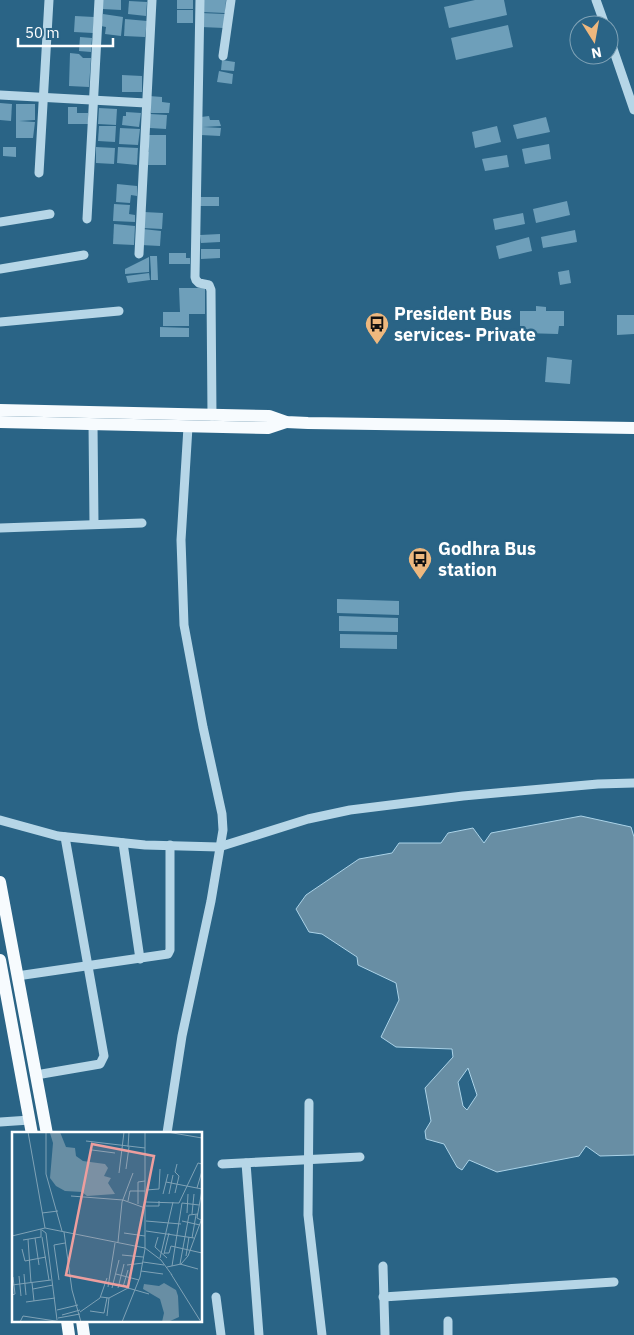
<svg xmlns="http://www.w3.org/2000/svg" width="634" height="1335" font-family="'IBM Plex Sans',sans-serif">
  <rect width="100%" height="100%" fill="#2a6486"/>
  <path fill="#688ea4" stroke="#abd3e8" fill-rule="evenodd" d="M581 816 631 827 634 837V1155L600 1156 586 1146 579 1156 497 1172 469 1160 462 1170 457 1167 444 1144 426 1139 425 1131 431 1121 425 1088 453 1057 452 1049 396 1047 381 1037 399 1000 396 983 358 965 357 957 322 934 309 932 296 909 306 895 359 859 392 853 399 843H441L448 833 473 828 484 843 491 833ZM468 1068 477 1095 467 1110 463 1106 458 1082Z"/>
  <g fill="#6e9fba">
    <path d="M103 0H121V10L103 9Z"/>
    <rect x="177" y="0" width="16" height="9"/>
    <path d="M203 0H226L225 13 202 12Z"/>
    <path d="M475 0H504L507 15 449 28 444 7Z"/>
    <path d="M129 1 147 2 146 16 128 14Z"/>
    <rect x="177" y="10" width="16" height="13"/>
    <path d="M201 13 225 14 224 28 201 27Z"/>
    <path d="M103 14 123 17 121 36 105 34 106 27 101 26Z"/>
    <path d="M75 16 94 17 93 33 74 32Z"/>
    <path d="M125 19 147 21 145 37 124 36Z"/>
    <path d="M508 25 513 47 456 60 451 38Z"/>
    <path d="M80 37 92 38 91 52 79 51Z"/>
    <path d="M70 53 79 54 83 58H91L89 87 69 86Z"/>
    <path d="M222 60 235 62 234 71 221 70Z"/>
    <path d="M219 71 233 74 232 84 217 82Z"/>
    <path d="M122 75 142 76V92H122Z"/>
    <path d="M149 96 162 97V102L170 103 169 113H151Z"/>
    <path d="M0 103 12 104 11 121 0 120Z"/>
    <path d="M16 104H35V120L19 121 35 122 33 138H16Z"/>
    <path d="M68 107H77V113H88V124H68Z"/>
    <path d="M99 108 117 109 116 125 98 124Z"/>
    <path d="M126 112 141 113 139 127 122 125 123 116H126Z"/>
    <path d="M150 114 167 115 166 129 150 128Z"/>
    <path d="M209 116 210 120H219L221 126 203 127 221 128 220 136 201 135V117Z"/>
    <path d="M546 117 550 132 517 139 513 125Z"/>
    <path d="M99 126H116L115 142 98 141Z"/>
    <path d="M497 126 501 142 475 148 472 132Z"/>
    <path d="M120 128 140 129 138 145 119 144Z"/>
    <rect x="149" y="135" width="17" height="17"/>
    <path d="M549 144 551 159 525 164 522 149Z"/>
    <path d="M3 147H16V157L3 156Z"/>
    <path d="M96 147 115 148 114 164 96 163Z"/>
    <path d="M118 147 138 148 137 165 117 163Z"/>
    <rect x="148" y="152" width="18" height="13"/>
    <path d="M507 155 509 167 485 171 482 159Z"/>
    <path d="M117 184 137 186V196L131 195 130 203 116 202Z"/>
    <rect x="200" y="197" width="19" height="9"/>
    <path d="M567 201 570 215 536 223 533 209Z"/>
    <path d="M114 204 130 205 129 214 135 215V222L113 221Z"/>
    <path d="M144 212 163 213 162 229 143 228Z"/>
    <path d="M523 213 525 224 495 230 493 219Z"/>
    <path d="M114 224 135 226 134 245 113 244Z"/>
    <path d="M143 229 161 231 160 246 141 245Z"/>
    <path d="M575 230 577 242 543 248 541 237Z"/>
    <path d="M220 234V242L201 243 200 235Z"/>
    <path d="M529 237 532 251 499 259 496 246Z"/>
    <path d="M201 249H220V258L201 259Z"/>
    <path d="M169 253H186V258H190V264H169Z"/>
    <path d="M150 256H157L158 280H151V272H154H151Z"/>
    <path d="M149 257V272L125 274V269Z"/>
    <path d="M569 270 571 283 560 285 558 272Z"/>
    <path d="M149 273 150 280 128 283 126 276Z"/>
    <path d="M179 288H205V314H189V326H163V312H180Z"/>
    <path d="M536 306 546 307V311H564V326H559L558 334 523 333V326H520V311H536Z"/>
    <path d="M617 315H634V334L617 335Z"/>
    <path d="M160 327 189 328V337H160Z"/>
    <path d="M547 357 572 360 570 384 545 382Z"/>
    <path d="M337 599 399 601V615L337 613Z"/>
    <path d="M339 616 398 618V632L339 631Z"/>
    <path d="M340 634 397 635V649L340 648Z"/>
  </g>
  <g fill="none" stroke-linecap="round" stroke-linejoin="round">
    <g stroke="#b6d6e7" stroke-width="9">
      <path d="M200 0 195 277 196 280 199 283 209 285 211 290 212 416"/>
      <path d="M596 0 605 25"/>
      <path d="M609 37 634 110"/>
      <path d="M223 56 231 0"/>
      <path d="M0 95 146 103"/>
      <path d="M39 173 49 0"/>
      <path d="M87 219 99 0"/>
      <path d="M0 222 50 214"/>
      <path d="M139 254 152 0"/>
      <path d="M0 269 84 255"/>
      <path d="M0 322 119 311"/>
      <path d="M93 424 94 524"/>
      <path d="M0 528 142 523"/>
      <path d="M0 820 58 836 145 845 219 847 308 819 350 810 463 796 598 784 634 783"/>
      <path d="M123 843 140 959"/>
      <path d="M17 976 168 954 170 950V845"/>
      <path d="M36 1075 100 1064 104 1056 65 837"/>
      <path d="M309 1103 308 1215 322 1335"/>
      <path d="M0 1122 30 1120"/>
      <path d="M167 1133 182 1036 211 901 223 830 222 814 203 727 184 625 181 540 188 427"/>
      <path d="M246 1163 259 1335"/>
      <path d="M222 1164 360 1157"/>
      <path d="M383 1266 385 1335"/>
      <path d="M216 1297 221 1335"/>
      <path d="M383 1297 614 1282"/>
      <path d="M448 1321V1335"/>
    </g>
    <g stroke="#f7fbfe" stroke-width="12">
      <path d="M0 410 269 416 286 422 308 423 634 428"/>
      <path d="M0 422 268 428 286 422"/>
      <path d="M0 882 47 1134"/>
      <path d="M0 960 32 1134"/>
      <path d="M67 1321 69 1335"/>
      <path d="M82 1321 84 1335"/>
    </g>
  </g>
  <defs>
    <g id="bus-pin" transform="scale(1.25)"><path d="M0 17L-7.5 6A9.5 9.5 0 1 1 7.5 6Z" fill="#eeb87e" stroke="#2a6486"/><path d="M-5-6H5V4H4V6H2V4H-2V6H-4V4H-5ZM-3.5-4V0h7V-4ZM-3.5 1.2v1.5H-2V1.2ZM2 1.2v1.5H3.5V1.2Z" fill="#111"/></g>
  </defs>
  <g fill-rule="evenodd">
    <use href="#bus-pin" x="377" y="324"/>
    <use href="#bus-pin" x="420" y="559"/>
  </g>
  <g text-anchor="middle" stroke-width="5" stroke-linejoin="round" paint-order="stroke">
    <g font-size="18" font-weight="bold" fill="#fff" stroke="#2a6486" text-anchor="start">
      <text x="394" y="320">President Bus<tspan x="394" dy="21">services- Private</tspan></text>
      <text x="438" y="555">Godhra Bus<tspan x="438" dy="21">station</tspan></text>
    </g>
  </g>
  <g transform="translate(12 1132)">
    <rect width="190" height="190" fill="#2a6486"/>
    <path d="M48 0 54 15 63 16 64 24 71 29 93 32 96 36 92 44 99 46 96 51 103 62 75 64 70 60 53 59 44 54 38 46 41 11 38 1ZM152 151 164 158 166 164 167 185 156 190H150L152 181 148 167 131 157 132 152 147 154Z" fill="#688ea4"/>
    <path fill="none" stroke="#7fa2b6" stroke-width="1" d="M16 0 33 96M34 0V42L50 99M155 0 190 6M74 9 133 16M116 15 117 0M80 18 103 21M114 37 117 15M107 41 112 0M154 50 190 57M185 56 190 39M134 58 147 57 148 37M163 61 167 44 163 40 165 32M151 62 156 42M157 62 161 43M59 64 111 68 133 76M116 69 118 59H133M134 70 167 71 186 31 190 32M170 71 187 73M126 72V50L133 49M134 74H147V69M30 81 46 79M175 81 176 62M180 82 182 62M186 82 177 83 168 132 186 137M189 88 185 86 190 58M134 89 169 92M170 89 188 93M30 98 34 101 45 188M134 99 182 106M52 100 60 158 69 190M112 101 133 104M0 104 33 96 133 116 149 128 160 143M30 105 37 148M146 105 143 115 155 126M23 106 27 133M180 106 184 83M16 107 19 151M11 108 29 105V97M106 110 110 70 121 41M10 117 13 129 34 125M152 121H157L159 114 190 121M152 122 157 101M110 123 131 125M174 124 177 105M148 126 161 70M131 130 152 133M115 133 131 131M160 134 170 71M155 135 169 132 176 124 190 86M129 139 151 142M12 142 14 163M104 142 127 148M159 142 189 190M7 144 9 164M47 148 42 113 53 111M20 151 22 169M0 153 39 148M96 155 103 111M111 155 116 138M100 156 107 128M106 156 112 132M21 157 41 153M0 163 3 162 1 145M89 165 97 166 116 156 137 162M14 170 43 166M45 178 66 173M78 179 92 181 95 166M68 180 88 166 95 146M50 183 68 178M95 184 97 166M46 186 68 182M8 190 11 184 50 190M110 190 128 145 133 117V0"/>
    <path fill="#ed9e9e" fill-opacity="0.15" stroke="#ed9e9e" stroke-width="2.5" d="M80 12 142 24 116 155 54 143Z"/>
    <rect width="190" height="190" fill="none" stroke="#fff" stroke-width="2.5"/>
  </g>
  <g transform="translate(594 40) rotate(169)"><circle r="24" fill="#2a6486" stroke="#7fa2b6"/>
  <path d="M0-4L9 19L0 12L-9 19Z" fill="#eeb87e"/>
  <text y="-8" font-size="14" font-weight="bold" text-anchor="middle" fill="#ffffff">N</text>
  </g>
  <path d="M18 38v8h95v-8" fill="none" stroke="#ffffff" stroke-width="2.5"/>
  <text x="25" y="38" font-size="15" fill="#ffffff" stroke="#2a6486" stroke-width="4" paint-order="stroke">50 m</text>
</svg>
